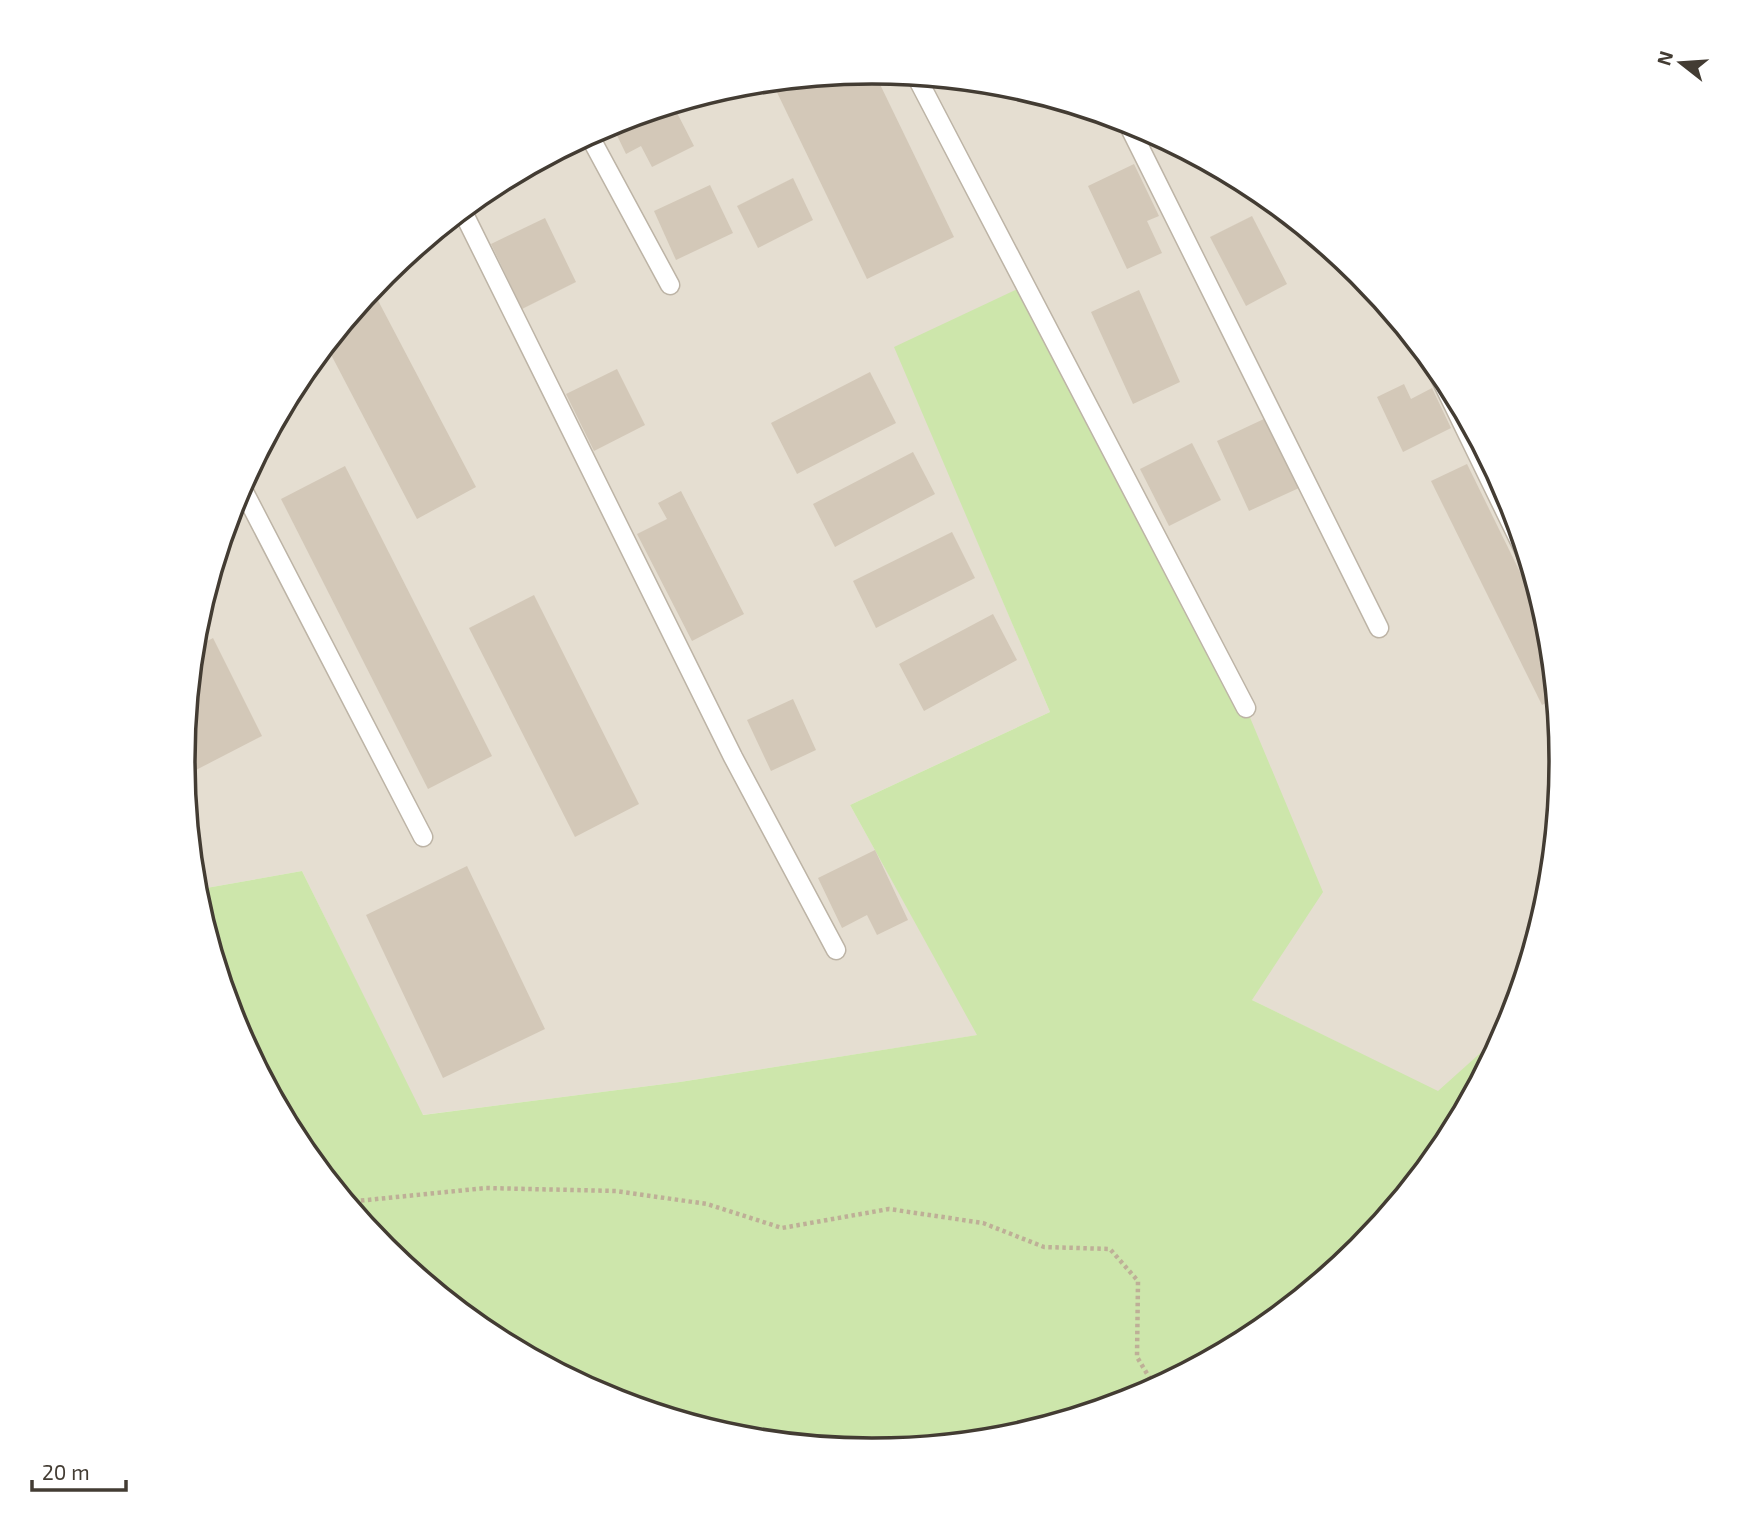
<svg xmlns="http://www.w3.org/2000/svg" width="1744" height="1522" font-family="'Exo 2',sans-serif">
  <rect width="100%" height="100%" fill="#f1ede3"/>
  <path fill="#e5ded1" d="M872 72 1007 85 1136 124 1255 188 1360 274 1445 378 1509 498 1548 627 1561 761 1548 896 1509 1025 1506 1030 1438 1092 1252 1000 895 347 1050 712 850 805 978 1035 680 1082 422 1115 302 871 195 890 183 761 196 626 235 497 299 378 385 273 489 188 609 124 738 85Z"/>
  <path fill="#cde6ab" d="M1026 285 1246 708 1323 892 1252 1000 1438 1091 1506 1030 1445 1144 1359 1249 1255 1334 1135 1398 1006 1437 872 1450 737 1437 608 1398 489 1334 384 1248 299 1144 235 1024 195 890 302 871 423 1115 680 1082 977 1035 850 805 1050 712 894 347Z"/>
  <g fill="#d3c8b8">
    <path d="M874 72 954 237 867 279 772 82Z"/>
    <path d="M673 105 694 146 652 167 641 146 626 154 611 123Z"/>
    <path d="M1134 164 1159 216 1147 221 1162 253 1127 269 1088 186Z"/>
    <path d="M793 178 813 220 758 248 737 206Z"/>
    <path d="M710 185 733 233 676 260 654 211Z"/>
    <path d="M1252 216 1287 284 1246 306 1210 237Z"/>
    <path d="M545 218 576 282 522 309 491 244Z"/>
    <path d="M372 289 476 487 417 519 326 345Z"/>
    <path d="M1139 290 1180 382 1133 404 1091 312Z"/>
    <path d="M617 369 645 425 594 451 566 394Z"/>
    <path d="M870 372 896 423 797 474 771 423Z"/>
    <path d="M1404 384 1411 399 1432 388 1451 428 1403 452 1377 397Z"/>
    <path d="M1266 418 1299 488 1249 511 1217 441Z"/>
    <path d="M1192 443 1221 500 1169 526 1140 469Z"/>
    <path d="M913 452 935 494 835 547 813 504Z"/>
    <path d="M1467 464 1548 629 1555 698 1542 705 1431 481Z"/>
    <path d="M345 466 492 756 428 789 281 499Z"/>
    <path d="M681 491 744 614 692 641 637 534 667 519 658 503Z"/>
    <path d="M952 532 975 578 876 628 853 581Z"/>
    <path d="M534 595 639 804 575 837 469 628Z"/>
    <path d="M993 614 1017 660 924 711 899 664Z"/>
    <path d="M213 638 262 736 194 771 184 751 194 648Z"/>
    <path d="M793 699 816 750 771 771 747 720Z"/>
    <path d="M875 850 908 920 877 935 867 915 842 928 818 878Z"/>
    <path d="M467 866 545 1029 443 1078 366 915Z"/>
  </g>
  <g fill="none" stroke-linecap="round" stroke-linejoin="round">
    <g stroke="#bdb4a6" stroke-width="21">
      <g id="lane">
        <path d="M916 76 1246 708"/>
        <path d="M1127 122 1379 628"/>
        <path d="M589 135 670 285"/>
        <path d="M462 210 733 757 836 950"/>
        <path d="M1434 365 1525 552"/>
        <path d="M241 486 423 837"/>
      </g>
    </g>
    <path stroke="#beaf97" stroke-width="4.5" stroke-dasharray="3.5 3.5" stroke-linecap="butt" d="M347 1202 486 1188 616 1191 707 1204 782 1228 889 1209 983 1223 1044 1247 1110 1249 1138 1281 1137 1357 1155 1387"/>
    <use href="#lane" stroke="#fff" stroke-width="18"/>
  </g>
  <path d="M0 0H1744V1522H0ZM195 761a677 677 0 1 1 1354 0a677 677 0 1 1-1354 0Z" fill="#fff" fill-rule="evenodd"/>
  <path fill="none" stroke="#433c33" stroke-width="3.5" d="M195 761a677 677 0 1 1 1354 0a677 677 0 1 1-1354 0Z"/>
  <g transform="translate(1681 63) rotate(287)" stroke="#ffffff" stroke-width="5" paint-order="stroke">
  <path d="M0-5L12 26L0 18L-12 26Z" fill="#433c33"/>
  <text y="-10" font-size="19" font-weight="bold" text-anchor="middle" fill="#433c33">N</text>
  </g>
  <path d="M32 1480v10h94v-10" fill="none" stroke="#433c33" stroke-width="3.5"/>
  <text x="42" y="1480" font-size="21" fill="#433c33" stroke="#ffffff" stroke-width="5" paint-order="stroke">20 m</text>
</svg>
